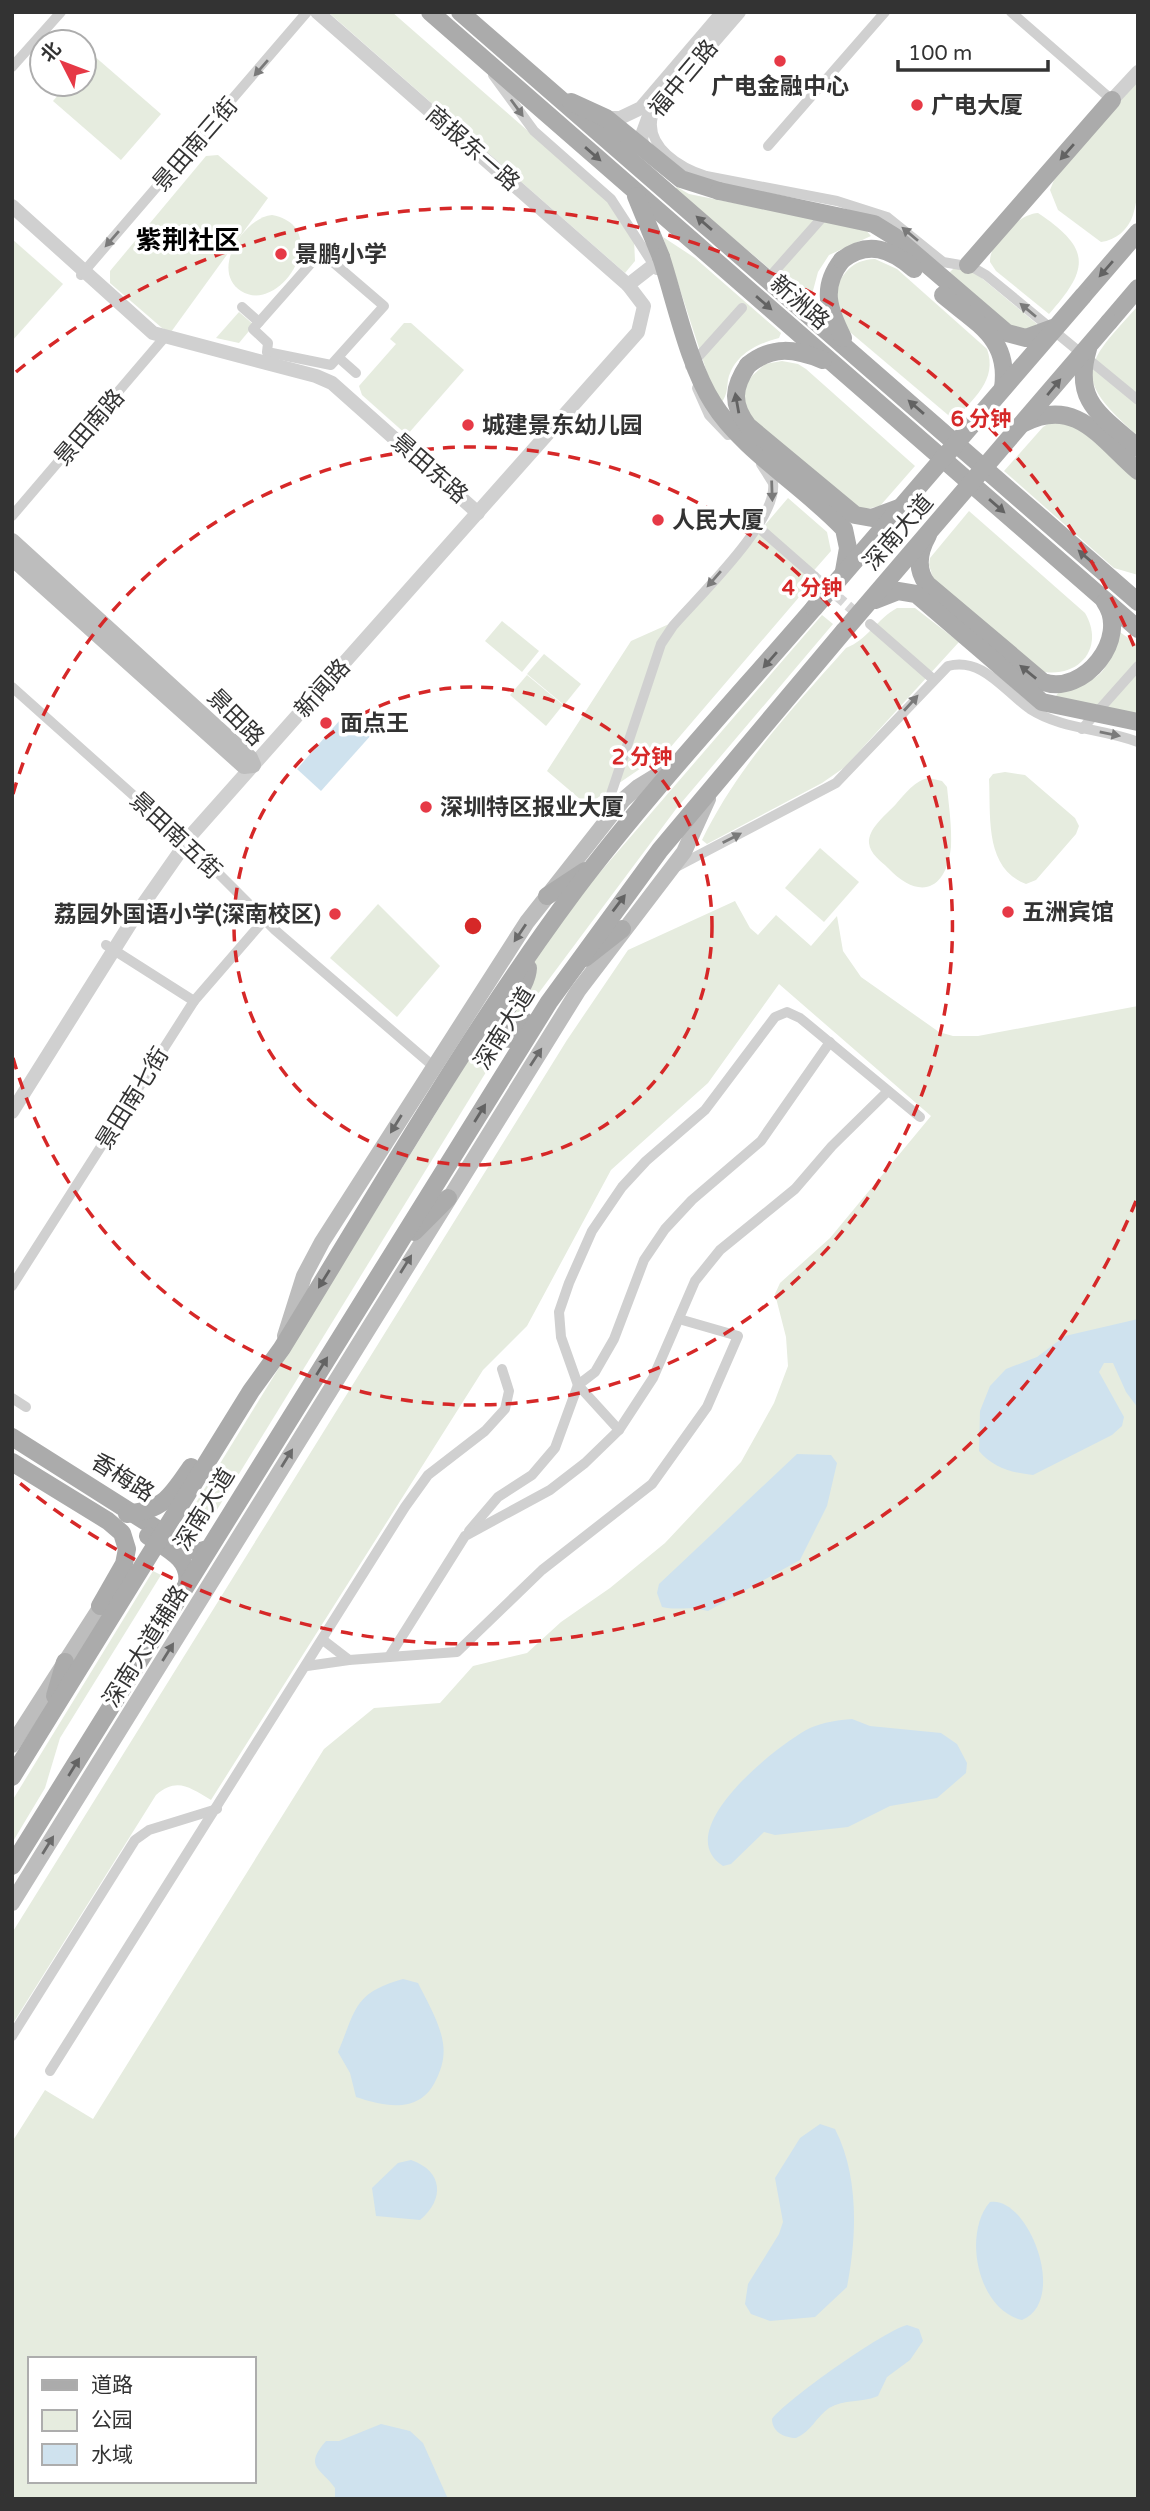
<svg xmlns="http://www.w3.org/2000/svg" width="1150" height="2511" font-family="'Varela Round','Noto Sans SC',sans-serif">
  <rect width="100%" height="100%" fill="#fff"/>
  <g fill="#e6ecdf" fill-rule="evenodd">
    <path d="M328,12H392L609,202L634,239L635,261L625,273Z"/>
    <path d="M93,55L161,114L121,160L53,101L68,84H84V65Z"/>
    <path d="M1138,78C1138,118 1145,177 1133,215C1128,230 1116,240 1101,242L1058,210L1050,190L1054,180Z"/>
    <path d="M218,155L268,198L171,332L162,328L110,283V271L206,156Z"/>
    <path d="M677,187L689,194L865,229L871,236L829,255L818,272L811,298L784,281L675,189Z"/>
    <path d="M1038,213C1092,249 1089,269 1049,314L996,271L990,262C989,242 1019,214 1038,213Z"/>
    <path d="M272,215C335,227 280,316 241,291C209,270 245,217 272,215Z"/>
    <path d="M663,237L695,258L781,333L779,338C756,344 734,355 728,380C727,388 727,395 722,402L712,388Z"/>
    <path d="M12,239L63,284L12,341Z"/>
    <path d="M875,259L897,269L987,349C998,380 973,399 954,420L844,327L833,294C843,274 850,260 875,259Z"/>
    <path d="M953,269H971L1037,324L1030,330L1010,327L948,274Z"/>
    <path d="M1138,306V436C1071,377 1083,366 1138,306Z"/>
    <path d="M239,312L254,325L239,343L216,338Z"/>
    <path d="M404,323H411L464,370L407,435L362,395L359,386L396,344L390,339Z"/>
    <path d="M782,361L798,364L806,369L915,466L880,506L857,511L757,429L744,403L746,385L752,376L765,364Z"/>
    <path d="M1051,422L1075,425L1138,480V575L1114,568L1004,471L1043,427Z"/>
    <path d="M788,498L827,532L831,551L802,584L806,589L669,749L587,805L547,771L631,641L687,616Z"/>
    <path d="M969,511L1085,613C1106,649 1077,680 1039,671L934,581L929,565L930,558Z"/>
    <path d="M897,608H915L959,642L845,767L822,783L707,844L702,840C738,766 792,709 846,648C867,640 877,619 897,608Z"/>
    <path d="M822,615L833,624L676,809L526,1010L504,1033L532,963L589,885Z"/>
    <path d="M502,621L539,651L522,672L485,641Z"/>
    <path d="M1117,630L1138,645V718L1054,699L1058,693C1101,677 1107,679 1117,630Z"/>
    <path d="M544,654L581,684L564,705L527,674Z"/>
    <path d="M527,675L563,705L546,726L510,695Z"/>
    <path d="M1005,772L1025,775L1075,818L1079,826L1076,834L1036,880L1026,884C984,868 991,816 989,779L993,774Z"/>
    <path d="M929,778L942,781L947,787C949,807 952,827 951,847C946,892 918,900 888,868C881,861 870,854 869,843C868,828 887,814 896,804C905,794 915,780 929,778Z"/>
    <path d="M820,848L859,882L824,922L785,888Z"/>
    <path d="M735,901L750,928L758,935L776,915L811,946L837,916L843,951L861,977L939,1032L953,1036H978L1138,1006V2499H12V2142L45,2090L93,2119L324,1749L374,1708L440,1703L473,1666L527,1653L561,1622L610,1588L665,1543L741,1462L774,1403L788,1366L786,1337L775,1294L780,1283L830,1238L931,1116L779,984L708,1083L611,1170L527,1326L483,1370L211,1800C189,1787 177,1777 156,1795L12,2025V1933L567,1040L628,950ZM30,2359H254V2481H30Z"/>
    <path d="M378,904L440,966L397,1017L330,958Z"/>
    <path d="M474,1051L491,1064L202,1534L184,1522Z"/>
    <path d="M153,1571L161,1575L60,1738L45,1788L12,1843V1801Z"/>
  </g>
  <g fill="#cfe2ee">
    <path d="M347,712L372,734L321,791L297,769Z"/>
    <path d="M1138,1319V1408L1126,1392L1113,1363H1104L1099,1372L1124,1417L1122,1426L1112,1435L1033,1475C1012,1473 992,1467 979,1451L980,1411L990,1386L1006,1369L1037,1357L1065,1336Z"/>
    <path d="M797,1454L831,1455L837,1463L827,1506L800,1560L708,1611C687,1605 680,1611 662,1607L657,1593L659,1584Z"/>
    <path d="M852,1719L870,1726L941,1733L957,1744L967,1763L966,1773L937,1798L890,1806L848,1827L775,1835L764,1832L731,1864L723,1866C668,1831 778,1744 810,1728C824,1722 838,1720 852,1719Z"/>
    <path d="M403,1979L418,1983C427,2001 440,2023 443,2043C445,2056 442,2068 436,2080C420,2114 386,2107 356,2097L350,2073L338,2052C356,2010 353,1993 403,1979Z"/>
    <path d="M820,2124L835,2129C859,2176 857,2236 847,2287L815,2317L770,2321L751,2314L745,2304L748,2284L779,2234L783,2222L775,2178L800,2138Z"/>
    <path d="M411,2160C443,2171 445,2199 420,2220L376,2216L372,2188L398,2163Z"/>
    <path d="M990,2202C1028,2195 1069,2301 1022,2320C978,2310 962,2234 990,2202Z"/>
    <path d="M907,2325L919,2329L923,2341L910,2360L887,2377L878,2396C862,2403 844,2399 829,2408C816,2417 811,2432 796,2438C785,2438 772,2432 772,2419C786,2400 885,2330 907,2325Z"/>
    <path d="M381,2424L410,2431L423,2443L448,2499H335V2488C321,2468 303,2467 326,2441H339Z"/>
  </g>
  <g fill="none" stroke-linecap="round" stroke-linejoin="round">
    <path stroke="#d6d6d6" stroke-width="10" stroke-dasharray="10 5" stroke-linecap="butt" d="M814,576L862,618"/>
    <g stroke="#d0d0d0" stroke-width="10">
      <path d="M1011,12L1112,100"/>
      <path d="M12,67L61,12"/>
      <path d="M493,75L534,131L611,199L657,270"/>
      <path d="M653,116C645,147 681,168 706,176L837,201L887,217L943,262L972,267L986,275L1138,400"/>
      <path d="M768,146L885,12"/>
      <path d="M321,252L384,306L331,365L267,352L268,343L253,329Z"/>
      <path d="M774,272L828,211"/>
      <path d="M81,275L307,12"/>
      <path d="M242,307L259,322"/>
      <path d="M339,358L356,373"/>
      <path d="M690,366L742,308"/>
      <path d="M697,388L709,415L728,435"/>
      <path d="M12,516L164,338"/>
      <path d="M758,527L814,576"/>
      <path d="M870,624L933,679"/>
      <path d="M12,687L198,853L275,930L433,1066"/>
      <path d="M1082,729L1138,666"/>
      <path d="M607,819L606,809L661,644L673,626C699,596 778,521 773,483L761,464"/>
      <path d="M676,867L836,783L948,666C983,657 1004,691 1030,709C1063,730 1102,728 1138,742"/>
      <path d="M106,945L194,1001"/>
      <path d="M12,1286L194,1001L265,919"/>
      <path d="M12,1398L26,1407"/>
      <path d="M619,1430L578,1385L561,1337L559,1312L569,1283L592,1231L622,1187L646,1161L705,1110L775,1017L787,1012L800,1018L920,1117"/>
      <path d="M469,1531L498,1497L532,1475L555,1448L578,1385L595,1372L614,1339L644,1260L665,1229L692,1200L761,1141L830,1042"/>
      <path d="M323,1640L349,1660"/>
      <path d="M389,1657L465,1536L550,1490L585,1463L619,1430L653,1378L695,1281L720,1250L795,1189L832,1146L888,1091"/>
      <path d="M307,1666L349,1660L457,1652L542,1570L652,1484L707,1407L738,1336L679,1319"/>
      <path d="M12,2036L135,1840L149,1830L217,1809"/>
      <path d="M50,2071L405,1507L428,1475L485,1431L505,1409L509,1391L502,1369"/>
    </g>
    <g stroke="#d0d0d0" stroke-width="14">
      <path d="M317,12L628,285"/>
      <path d="M1112,100L1138,72"/>
      <path d="M606,118H620L641,108L723,12"/>
      <path d="M643,149L641,138L649,116L739,12"/>
      <path d="M12,206L153,333L316,376L332,383L478,513"/>
      <path d="M12,1112L137,913L193,833L638,332L644,306L628,285L655,264"/>
    </g>
    <g stroke="#bdbdbd" stroke-width="16">
      <path d="M12,541L250,758L253,765L244,766L12,558"/>
      <path d="M285,1336L304,1276L322,1242L527,922L623,800L638,787L674,765"/>
      <path d="M12,1745L107,1597"/>
      <path d="M12,1903L578,991L684,852L708,799"/>
    </g>
    <g stroke="#ababab" stroke-width="18">
      <path d="M430,12L1138,629"/>
      <path d="M460,12L1138,602"/>
      <path d="M571,102L606,118L681,179L719,191"/>
      <path d="M636,196L661,257"/>
      <path d="M842,260C820,288 829,310 843,338"/>
      <path d="M968,265L1112,100"/>
      <path d="M1083,296L1138,232"/>
      <path d="M1109,322L1138,288"/>
      <path d="M748,365C773,345 795,349 823,360"/>
      <path d="M1024,423C1076,396 1101,439 1138,471"/>
      <path d="M928,535C919,551 915,568 927,584L1043,682C1084,696 1130,638 1105,602"/>
      <path d="M547,896L585,871"/>
      <path d="M585,958L622,929"/>
      <path d="M526,1022L511,1039L503,1038L498,1033C498,1009 527,992 528,968"/>
      <path d="M414,1232L448,1198"/>
      <path d="M12,1437L189,1549L197,1552L208,1549"/>
      <path d="M12,1462L108,1521L122,1533L127,1549L124,1564L100,1606"/>
      <path d="M127,1514C164,1510 171,1496 191,1467"/>
      <path d="M148,1536C165,1548 191,1558 187,1583"/>
      <path d="M55,1696L65,1662"/>
      <path d="M12,1777L251,1391L282,1348C377,1194 467,1035 575,890C649,792 734,701 814,608"/>
      <path d="M12,1866L549,1002L660,850L844,631"/>
    </g>
    <g stroke="#ababab" stroke-width="18">
      <path d="M719,191L874,224L895,237L1007,333L1026,338L1053,328"/>
      <path d="M661,257C675,300 689,366 713,403C742,450 806,488 844,529L848,548L844,571"/>
      <path d="M842,260C868,240 891,249 914,269"/>
      <path d="M943,295C977,324 1010,338 1003,388"/>
      <path d="M1088,349C1072,402 1102,416 1138,448"/>
      <path d="M748,365C733,387 731,404 748,426L855,515L872,518L899,508"/>
      <path d="M875,600L898,591L916,594L1042,702L1138,722"/>
      <path d="M814,608L1083,296"/>
      <path d="M844,631L1109,322"/>
    </g>
  </g>
  <defs><path id="oneway-solid" d="M-6-.8H1V-3.2L6.5 0L1 3.2V.8H-6Z" transform="scale(1.75)"/></defs>
  <g fill="#7a7a7a">
    <use href="#oneway-solid" transform="translate(261 68) rotate(131)"/>
    <use href="#oneway-solid" transform="translate(517 108) rotate(54)"/>
    <use href="#oneway-solid" transform="translate(910 234) rotate(-140)"/>
    <use href="#oneway-solid" transform="translate(112 239) rotate(131)"/>
    <use href="#oneway-solid" transform="translate(1028 310) rotate(-140)"/>
    <use href="#oneway-solid" transform="translate(772 491) rotate(88)"/>
    <use href="#oneway-solid" transform="translate(714 579) rotate(131)"/>
    <use href="#oneway-solid" transform="translate(911 703) rotate(-48)"/>
    <use href="#oneway-solid" transform="translate(1110 734) rotate(11)"/>
    <use href="#oneway-solid" transform="translate(732 838) rotate(-27)"/>
  </g>
  <g fill="#636363">
    <use href="#oneway-solid" transform="translate(1067 152) rotate(131)"/>
    <use href="#oneway-solid" transform="translate(593 154) rotate(41)"/>
    <use href="#oneway-solid" transform="translate(704 223) rotate(-139)"/>
    <use href="#oneway-solid" transform="translate(1106 269) rotate(131)"/>
    <use href="#oneway-solid" transform="translate(764 303) rotate(41)"/>
    <use href="#oneway-solid" transform="translate(1054 387) rotate(-50)"/>
    <use href="#oneway-solid" transform="translate(737 403) rotate(-100)"/>
    <use href="#oneway-solid" transform="translate(916 407) rotate(-139)"/>
    <use href="#oneway-solid" transform="translate(997 506) rotate(41)"/>
    <use href="#oneway-solid" transform="translate(1086 557) rotate(-139)"/>
    <use href="#oneway-solid" transform="translate(770 660) rotate(131)"/>
    <use href="#oneway-solid" transform="translate(1028 672) rotate(-141)"/>
    <use href="#oneway-solid" transform="translate(619 903) rotate(-53)"/>
    <use href="#oneway-solid" transform="translate(480 1113) rotate(-58)"/>
    <use href="#oneway-solid" transform="translate(324 1279) rotate(122)"/>
    <use href="#oneway-solid" transform="translate(322 1366) rotate(-58)"/>
    <use href="#oneway-solid" transform="translate(74 1767) rotate(-58)"/>
  </g>
  <g fill="#6a6a6a">
    <use href="#oneway-solid" transform="translate(520 933) rotate(124)"/>
    <use href="#oneway-solid" transform="translate(536 1057) rotate(-57)"/>
    <use href="#oneway-solid" transform="translate(396 1124) rotate(122)"/>
    <use href="#oneway-solid" transform="translate(406 1264) rotate(-58)"/>
    <use href="#oneway-solid" transform="translate(287 1458) rotate(-58)"/>
    <use href="#oneway-solid" transform="translate(168 1652) rotate(-58)"/>
    <use href="#oneway-solid" transform="translate(48 1845) rotate(-58)"/>
  </g>
  <g fill="none" stroke="#d62828" stroke-width="3.5" stroke-dasharray="12 9">
    <circle cx="473" cy="926" r="239"/>
    <path d="M13 794A479 479 0 1 1 13 1058"/>
    <path d="M1136 1201A718 718 0 0 1 16 1480M16 372A718 718 0 0 1 1136 651"/>
  </g>
  <g fill="#e63946" stroke="#fff" stroke-width="2.5">
    <circle cx="780" cy="61" r="7"/>
    <circle cx="917" cy="105" r="7"/>
    <circle cx="281" cy="254" r="7"/>
    <circle cx="468" cy="425" r="7"/>
    <circle cx="658" cy="520" r="7"/>
    <circle cx="326" cy="723" r="7"/>
    <circle cx="426" cy="807" r="7"/>
    <circle cx="1008" cy="912" r="7"/>
    <circle cx="335" cy="914" r="7"/>
  </g>
  <g text-anchor="middle" stroke-width="7" stroke-linejoin="round" paint-order="stroke">
    <g font-size="23" fill="#333" stroke="#fff">
      <text transform="translate(683 78) rotate(-50)" y="8">福中三路</text>
      <text transform="translate(195 144) rotate(-49)" y="8">景田南三街</text>
      <text transform="translate(473 148) rotate(41)" y="8">商报东一路</text>
      <text transform="translate(800 302) rotate(41)" y="8">新洲路</text>
      <text transform="translate(89 427) rotate(-49)" y="8">景田南路</text>
      <text transform="translate(430 468) rotate(41)" y="8">景田东路</text>
      <text transform="translate(898 532) rotate(-49)" y="8">深南大道</text>
      <text transform="translate(322 688) rotate(-48)" y="8">新闻路</text>
      <text transform="translate(236 717) rotate(45)" y="8">景田路</text>
      <text transform="translate(176 835) rotate(43)" y="8">景田南五街</text>
      <text transform="translate(504 1028) rotate(-58)" y="8">深南大道</text>
      <text transform="translate(132 1098) rotate(-58)" y="8">景田南七街</text>
      <text transform="translate(123 1477) rotate(32)" y="8">香梅路</text>
      <text transform="translate(204 1509) rotate(-58)" y="8">深南大道</text>
      <text transform="translate(145 1646) rotate(-58)" y="8">深南大道辅路</text>
    </g>
    <g font-size="23" font-weight="bold" fill="#333" stroke="#fff" text-anchor="start">
      <text x="780" y="94" text-anchor="middle">广电金融中心</text>
      <text x="931" y="113">广电大厦</text>
      <text x="295" y="262">景鹏小学</text>
      <text x="482" y="433">城建景东幼儿园</text>
      <text x="672" y="528">人民大厦</text>
      <text x="340" y="731">面点王</text>
      <text x="440" y="815">深圳特区报业大厦</text>
      <text x="1022" y="920">五洲宾馆</text>
      <text x="321" y="922" text-anchor="end">荔园外国语小学(深南校区)</text>
    </g>
    <g font-size="26" font-weight="bold" fill="#000" stroke="#fff">
      <text x="188" y="249">紫荆社区</text>
    </g>
  </g>
  <circle cx="473" cy="926" r="10" fill="#d62828" stroke="#fff" stroke-width="3.5"/>
  <g font-size="21" text-anchor="middle" font-weight="bold" fill="#d62828" stroke="#fff" stroke-width="7" stroke-linejoin="round" paint-order="stroke">
    <text x="981" y="426">6 分钟</text>
    <text x="812" y="595">4 分钟</text>
    <text x="642" y="764">2 分钟</text>
  </g>
  <rect width="1150" height="2511" fill="none" stroke="#333333" stroke-width="28"/>
  <rect x="28" y="2357" width="228" height="126" fill="#ffffff" stroke="#adadad" stroke-width="2"/>
  <rect x="42" y="2380" width="35" height="10" fill="#ababab" stroke="#adadad" stroke-width="2"/>
  <text x="91" y="2392" font-size="21" fill="#333333">道路</text>
  <rect x="42" y="2410" width="35" height="21" fill="#e6ecdf" stroke="#adadad" stroke-width="2"/>
  <text x="91" y="2427" font-size="21" fill="#333333">公园</text>
  <rect x="42" y="2444" width="35" height="21" fill="#cfe2ee" stroke="#adadad" stroke-width="2"/>
  <text x="91" y="2462" font-size="21" fill="#333333">水域</text>
  <g transform="translate(63 63) rotate(312)"><circle r="33" fill="#ffffff" stroke="#adadad" stroke-width="2"/>
  <path d="M0-5L12 26L0 18L-12 26Z" fill="#e63946"/>
  <text y="-10" font-size="19" font-weight="bold" text-anchor="middle" fill="#333333">北</text>
  </g>
  <path d="M898 60v10h150v-10" fill="none" stroke="#333333" stroke-width="3.5"/>
  <text x="908" y="60" font-size="21" fill="#333333" stroke="#ffffff" stroke-width="5" paint-order="stroke">100 m</text>
</svg>
